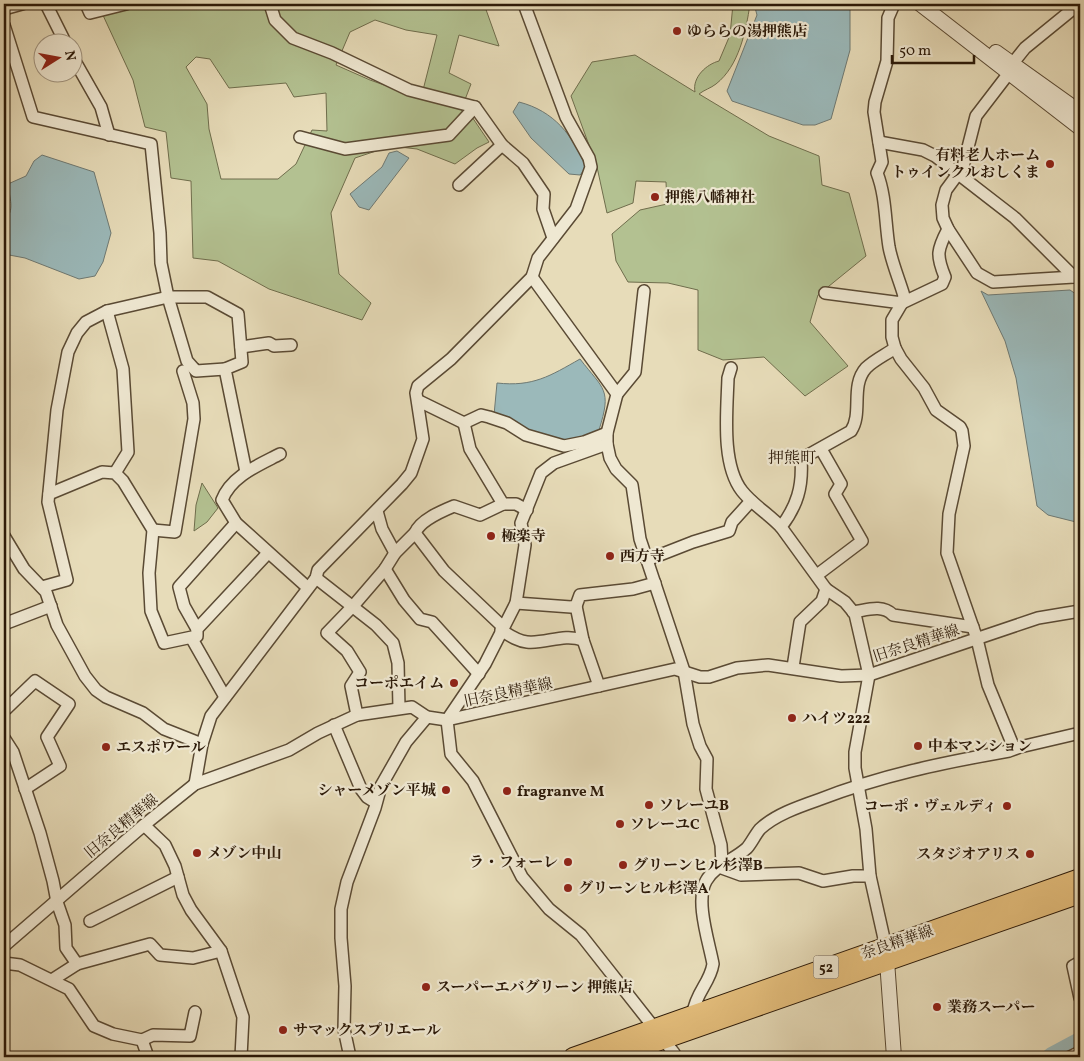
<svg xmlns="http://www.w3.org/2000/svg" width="1084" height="1061" font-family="Vollkorn,'Noto Serif JP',serif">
  <rect width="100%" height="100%" fill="#e7dcb9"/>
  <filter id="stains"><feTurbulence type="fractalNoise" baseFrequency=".004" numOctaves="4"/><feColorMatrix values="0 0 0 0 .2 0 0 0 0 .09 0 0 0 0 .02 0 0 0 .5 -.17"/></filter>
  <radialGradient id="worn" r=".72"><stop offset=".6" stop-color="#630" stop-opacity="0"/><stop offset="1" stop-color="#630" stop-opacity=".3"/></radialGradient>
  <g fill="#b3c191" stroke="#6f6d4c" fill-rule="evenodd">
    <path d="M162,4H484L499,46L459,35L449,73L471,84L461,110L470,114L489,142L477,148L455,164L417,149L391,146L355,158L331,213L339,274L371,303L362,320L269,289L218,261L193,258L191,181L171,178L166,132L145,127L133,80L101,11ZM375,20L406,30L437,35L421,98L370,80L336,65L350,32ZM196,57L210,59L229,88L286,83L294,97L326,93L327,131L312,130L296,164L278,179H221L209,129L207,104L186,67Z"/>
    <path d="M733,4H750C746,31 739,66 716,84C711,88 704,90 699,94L769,136L819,156L822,185L849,193L866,256L818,295L810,322L848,366L805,396L764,357L723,360L698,350V290L668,283L628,282L616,261L612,234L640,210L667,204L666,182L636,181L633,203L607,213L597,167L571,96L592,62L635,55L695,92C692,77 707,64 719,61L730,35Z"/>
    <path d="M202,483L218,508L207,522L194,531L196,505Z"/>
  </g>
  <g fill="#9bb9ba" stroke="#6e7973">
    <path d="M754,4H848L850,6V50L831,119L815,125H803L732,101L727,91L757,15Z"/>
    <path d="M519,102C554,111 573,135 586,168L580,175L569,174L531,138L513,112Z"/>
    <path d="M397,151L409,158L369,210L359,207L350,194L382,167L389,153Z"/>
    <path d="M42,155L94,172L111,233L103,262L95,276L79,279L25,258L4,254V221C16,210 9,198 8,184L26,176L34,161Z"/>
    <path d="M1070,290L1080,297V523L1048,515L1037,506L1016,378L1005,341L981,291L988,295Z"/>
    <path d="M580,359C604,390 612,389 599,430L574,443L549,444L494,415L497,383C533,387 550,376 580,359Z"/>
  </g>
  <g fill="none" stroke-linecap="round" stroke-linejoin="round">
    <path stroke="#9bb9ba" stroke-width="20" d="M1052,1057L1080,1042"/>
    <defs>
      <g id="minor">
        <path d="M46,4L65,42"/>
        <path d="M86,4L90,13L126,4"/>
        <path d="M270,4L275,20L293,38L332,53L409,90L475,107L502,145L523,163L544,194L543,209L553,238"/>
        <path d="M894,4L888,18L887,61L875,102L874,112L882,162L877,173C886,196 885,222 889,247C892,263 899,279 904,296L902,303L892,320V337L895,348L901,359L924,388L936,410L960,427L962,431L964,446L949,514L947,553L977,639L988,685L1014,748"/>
        <path d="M4,9L22,4"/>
        <path d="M4,25L33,117L151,144L160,233L161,263L168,297L187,361L196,371L225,369"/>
        <path d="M72,56L101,107L109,135"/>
        <path d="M300,137L345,149L449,135L475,107"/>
        <path d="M879,142L923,150L935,156L1015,218L1074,277"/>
        <path d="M459,185L502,145"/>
        <path d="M532,277L617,394L607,433V444L554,463L541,473L521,523L525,545L516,603L485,664L447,720L451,754L473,781L522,877L549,909L581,935L674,1053L675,1057"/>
        <path d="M1074,277L993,282L977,273L948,229L943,218L942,205L946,190L963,167L976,116L1009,73L1013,63L1025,48L1079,4"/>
        <path d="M825,293L902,303L942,284L945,277C936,255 937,250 948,229"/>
        <path d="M107,311L123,369L128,452L115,473"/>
        <path d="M241,347L269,343L274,346L291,345"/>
        <path d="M731,368L728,378C727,411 721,464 742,491C753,505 769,514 781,527"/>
        <path d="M617,394L635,372L644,291"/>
        <path d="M419,401L464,423L481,415L489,417L507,423L526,435L564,446L584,442L607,433"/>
        <path d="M464,423L470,449L503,504H516L527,510"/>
        <path d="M607,444L610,458L616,469L632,485L640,539L647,560L693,542L729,531L732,522L751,501"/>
        <path d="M280,454C259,465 231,476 222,500L236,523L307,587"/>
        <path d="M49,494L102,472L115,473L123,481L153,530L149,573L151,611L164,643L197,636V629L268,553"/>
        <path d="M377,511L382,529L395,553"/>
        <path d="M153,530L175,532L194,419L193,403L183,371"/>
        <path d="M415,533C420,520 442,511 454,506L480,515L503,504"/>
        <path d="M4,536L24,569L46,592L57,625L85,676L96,690L106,697L143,713L164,729L202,744"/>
        <path d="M647,560L684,671L693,724L700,746L707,759L706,789L721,845L722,863"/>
        <path d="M385,569L404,600L420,619L432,622L479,674"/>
        <path d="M817,575L862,541L835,494L841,484L821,449"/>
        <path d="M316,578L376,625L393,643L398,663L399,708"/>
        <path d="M42,587L67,580L48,502L57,410L68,352L77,333L86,322L107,311L168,297H207L238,314L242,362L225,369L246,472"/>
        <path d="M516,603L571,607L576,606L580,595L633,589L655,583"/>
        <path d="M576,606L583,640L599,686"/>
        <path d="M853,612C867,610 882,604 893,615L973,627"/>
        <path d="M4,624L51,606"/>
        <path d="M197,629L184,606L179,587L236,523"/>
        <path d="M501,630C509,635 517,641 527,642C546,644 563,633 583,640"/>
        <path d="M192,639L225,697"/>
        <path d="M793,667L800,622L822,601L826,589"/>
        <path d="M6,709L35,681L69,704L47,737L60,766L25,789"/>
        <path d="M357,715L351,686L360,672L347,651L327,633L354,605L385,569L395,553L415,533L444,571L503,627"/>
        <path d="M334,725L361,789L367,797L375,802"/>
        <path d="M4,738L13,752L40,833L53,881L57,902L65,925L66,948L77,964"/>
        <path d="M195,784L202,744L211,716L316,578L318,570L402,484L411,473L423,439L416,393L418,386L451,359L532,277L538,258L576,209L591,167L589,158L566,117L524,4"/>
        <path d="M144,825L165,845L175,866L183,895L191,910L221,951L243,1017L241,1057"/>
        <path d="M719,867L741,875L799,873L823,881L853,876H870"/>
        <path d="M90,921L178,877"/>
        <path d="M4,946L144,825L195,784L289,750L318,733L357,715L412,707L427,717L447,720L675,669L700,677H709L737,668L768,665L841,676L869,675L1038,618L1080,611"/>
        <path d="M887,952L870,876L866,829L855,768V752L869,675L855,614L845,602L826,589L781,527C797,506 803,487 801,459L851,431C863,413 850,386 866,368C874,360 887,354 895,348"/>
        <path d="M1080,962L1073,966L1080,998"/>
        <path d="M4,963L20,965L69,989L94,1026L113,1034L142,1040L148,1057"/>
        <path d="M52,980L77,964L150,944L160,955L193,958L221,951"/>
        <path d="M693,1013C696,992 710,983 713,964C709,942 695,901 706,881C715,865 734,860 747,848C752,842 755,835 760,829C775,815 798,807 818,800C882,775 942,763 1009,751L1020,747L1080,733"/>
        <path d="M142,1040L153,1035L190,1036L195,1012"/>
        <path d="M350,1057L344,1029L345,986L341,938V909L347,882L375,808L381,786L406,742L427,717"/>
        <path d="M1070,1057L1080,1052"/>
      </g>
      <g id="tertiary">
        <path d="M920,4L1080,128"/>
        <path d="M996,52L1080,112"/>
        <path d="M887,961L894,1057"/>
      </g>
      <g id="primary">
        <path d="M573,1057L1080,878"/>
        <path d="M614,1057L1080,894"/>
      </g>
    </defs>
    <use href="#minor" stroke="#5a4a34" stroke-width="14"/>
    <use href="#tertiary" stroke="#5a4a34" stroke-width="16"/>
    <use href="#primary" stroke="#2b1908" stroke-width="20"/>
    <use href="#minor" stroke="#efe8d2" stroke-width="11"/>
    <use href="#tertiary" stroke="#efe8d2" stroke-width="14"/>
    <use href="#primary" stroke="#e4be7c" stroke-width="18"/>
  </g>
  <g fill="#8f2418" stroke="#efe8d2" stroke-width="2">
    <circle cx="677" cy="31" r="5"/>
    <circle cx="1050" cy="164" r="5"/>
    <circle cx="655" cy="197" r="5"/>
    <circle cx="491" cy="536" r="5"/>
    <circle cx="610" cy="556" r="5"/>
    <circle cx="454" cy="683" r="5"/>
    <circle cx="792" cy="718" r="5"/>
    <circle cx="918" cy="746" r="5"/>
    <circle cx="106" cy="747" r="5"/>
    <circle cx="446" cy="790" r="5"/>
    <circle cx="507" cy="791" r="5"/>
    <circle cx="649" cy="805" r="5"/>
    <circle cx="1007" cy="806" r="5"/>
    <circle cx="620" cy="824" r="5"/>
    <circle cx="197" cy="853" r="5"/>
    <circle cx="1030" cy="854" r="5"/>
    <circle cx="568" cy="862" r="5"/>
    <circle cx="623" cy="865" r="5"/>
    <circle cx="568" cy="888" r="5"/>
    <circle cx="426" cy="987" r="5"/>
    <circle cx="937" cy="1007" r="5"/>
    <circle cx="283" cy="1030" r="5"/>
  </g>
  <g text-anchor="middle" stroke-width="4.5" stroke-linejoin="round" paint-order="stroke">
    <rect fill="#efe8d2" stroke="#665745" stroke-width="1" x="813.5" y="955.5" width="25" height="23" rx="4"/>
    <g font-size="14" font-weight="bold" fill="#2b1908">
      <text x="826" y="972">52</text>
    </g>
    <g font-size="15" font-weight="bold" fill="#2b1908" stroke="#efe8d2" text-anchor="start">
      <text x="687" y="36">ゆららの湯押熊店</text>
      <text x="1040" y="160" text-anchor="end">有料老人ホーム<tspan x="1040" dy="17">トゥインクルおしくま</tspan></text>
      <text x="665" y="202">押熊八幡神社</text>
      <text x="501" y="541">極楽寺</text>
      <text x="620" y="561">西方寺</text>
      <text x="444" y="688" text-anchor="end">コーポエイム</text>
      <text x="802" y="723">ハイツ222</text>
      <text x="928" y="751">中本マンション</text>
      <text x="116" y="752">エスポワール</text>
      <text x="436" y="795" text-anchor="end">シャーメゾン平城</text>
      <text x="517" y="796">fragranve M</text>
      <text x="659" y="810">ソレーユB</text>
      <text x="997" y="811" text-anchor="end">コーポ・ヴェルディ</text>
      <text x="630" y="829">ソレーユC</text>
      <text x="207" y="858">メゾン中山</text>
      <text x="1020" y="859" text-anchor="end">スタジオアリス</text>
      <text x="558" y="867" text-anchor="end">ラ・フォーレ</text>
      <text x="633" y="870">グリーンヒル杉澤B</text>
      <text x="578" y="893">グリーンヒル杉澤A</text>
      <text x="436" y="992">スーパーエバグリーン 押熊店</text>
      <text x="947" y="1012">業務スーパー</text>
      <text x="293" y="1035">サマックスプリエール</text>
    </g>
    <g font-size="15" fill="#2b1908" stroke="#efe8d2">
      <text transform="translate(916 643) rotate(-18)" y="5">旧奈良精華線</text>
      <text transform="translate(508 692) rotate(-12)" y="5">旧奈良精華線</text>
      <text transform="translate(121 826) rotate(-40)" y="5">旧奈良精華線</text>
      <text transform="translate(897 942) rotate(-19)" y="5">奈良精華線</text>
    </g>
    <g font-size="16" fill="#2b1908" stroke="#efe8d2">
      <text x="792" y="463">押熊町</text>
    </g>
  </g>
  <rect width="1084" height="1061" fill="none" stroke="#e7dcb9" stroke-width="20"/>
  <rect x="5" y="5" width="1074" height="1051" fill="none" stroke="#2b1908" stroke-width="2.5"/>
  <rect x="10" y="10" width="1064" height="1041" fill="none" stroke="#2b1908"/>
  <g transform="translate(58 58) rotate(79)"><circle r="24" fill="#efe8d2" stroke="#a19581"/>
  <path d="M0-4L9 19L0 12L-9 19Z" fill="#8f2418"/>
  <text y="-8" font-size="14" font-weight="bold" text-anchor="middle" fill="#2b1908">N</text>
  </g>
  <path d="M892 55v8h82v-8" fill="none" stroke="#2b1908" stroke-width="2.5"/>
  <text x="899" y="55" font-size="15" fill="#2b1908" stroke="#efe8d2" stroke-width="4" paint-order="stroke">50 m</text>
  <rect width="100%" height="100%" filter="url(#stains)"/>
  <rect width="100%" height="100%" fill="url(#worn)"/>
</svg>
